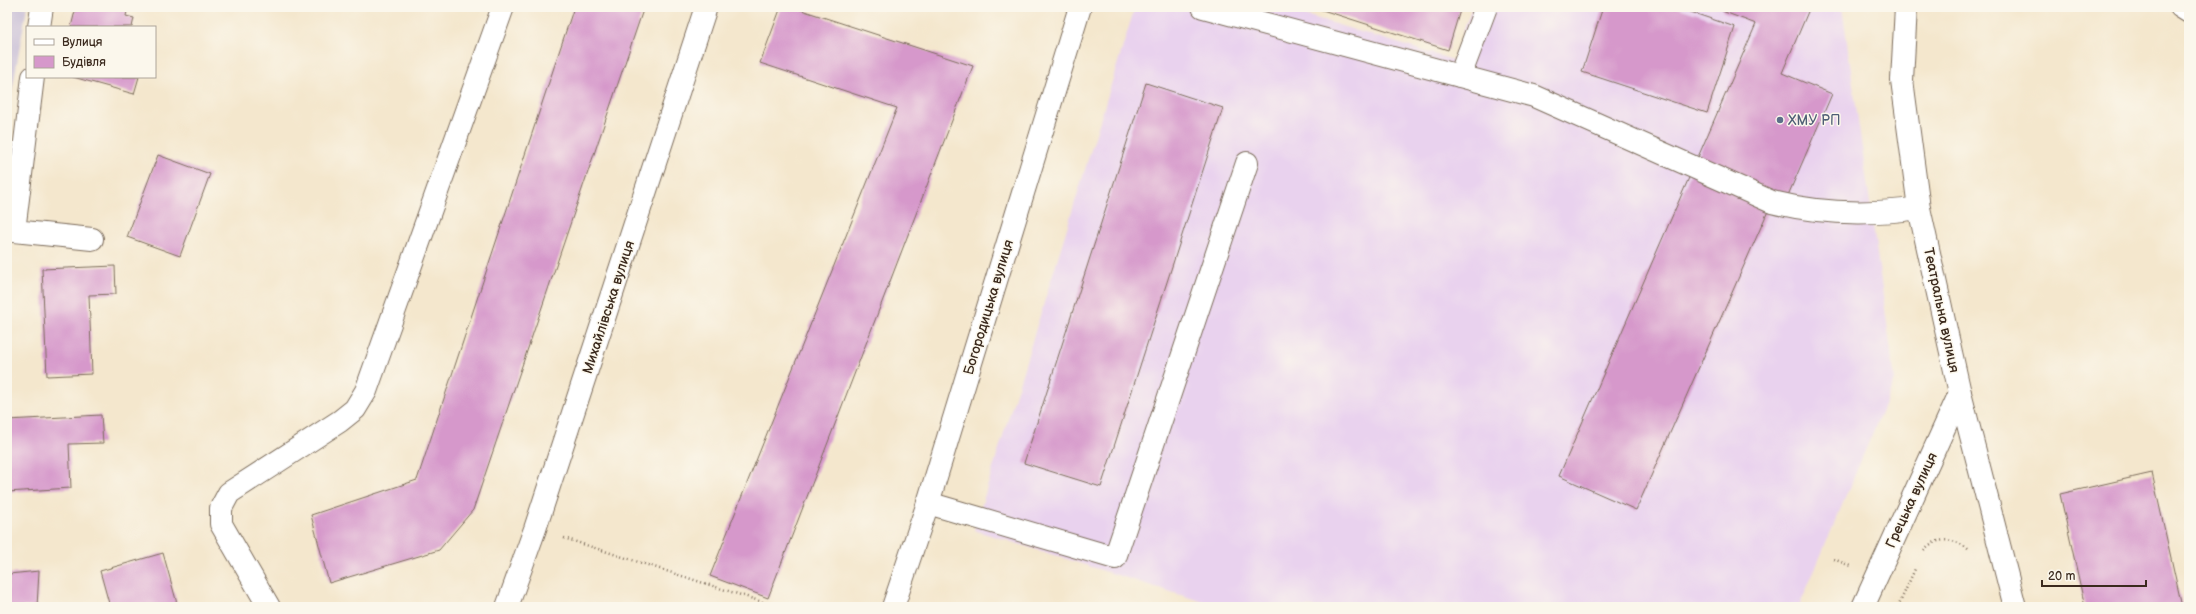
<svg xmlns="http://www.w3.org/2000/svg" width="2196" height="614" font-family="'Balsamiq Sans',sans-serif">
  <rect width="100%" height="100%" fill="#fbf7ec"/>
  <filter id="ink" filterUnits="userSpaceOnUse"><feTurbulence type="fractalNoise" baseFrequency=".025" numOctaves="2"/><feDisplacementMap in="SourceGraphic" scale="8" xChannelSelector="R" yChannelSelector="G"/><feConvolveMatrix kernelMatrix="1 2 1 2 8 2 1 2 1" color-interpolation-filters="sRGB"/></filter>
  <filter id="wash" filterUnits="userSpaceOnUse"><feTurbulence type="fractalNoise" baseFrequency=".012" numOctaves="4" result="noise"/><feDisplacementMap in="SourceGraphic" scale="16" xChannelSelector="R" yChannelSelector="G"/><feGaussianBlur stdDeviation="0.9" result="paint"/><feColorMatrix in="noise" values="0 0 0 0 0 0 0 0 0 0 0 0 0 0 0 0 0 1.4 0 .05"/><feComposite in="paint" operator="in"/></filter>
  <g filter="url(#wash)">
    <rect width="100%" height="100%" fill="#f4e7cd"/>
    <path fill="#e9d2ee" d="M1135,7H1279L1453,60L1472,7H1842L1895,380L1799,607H1219L974,530Z"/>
    <path fill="#c9bfd7" d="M7,7H27L7,119Z"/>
    <g id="blocks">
      <g fill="#d698cb">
        <path d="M76,7H128L126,16L134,18L132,27H71Z"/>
        <path d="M574,7H644L473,510L439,550L329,583L311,515L417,480Z"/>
        <path d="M781,7H792L973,66L768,598L710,576L897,108L760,63Z"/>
        <path d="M1313,7H1461L1448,50Z"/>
        <path d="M1603,7H1676L1735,27L1707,113L1582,72Z"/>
        <path d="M1724,7H1810L1782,73L1832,94L1786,200L1772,202L1636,510L1559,476L1756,24L1722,11Z"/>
        <path d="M73,77H139L134,94Z"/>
        <path d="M1146,83L1223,108L1101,487L1024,463Z"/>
        <path d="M158,155L210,174L180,256L127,237Z"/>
        <path d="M115,266L116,294L89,295L92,374L47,376L42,269Z"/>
        <path d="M101,415L103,443L69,444L71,488L7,492V420Z"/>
        <path d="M2152,473L2182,607H2085L2060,494Z"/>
        <path d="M163,553L178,607H110L100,571Z"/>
        <path d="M39,571L37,607H7L9,574Z"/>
      </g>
    </g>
  </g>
  <g filter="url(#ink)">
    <use href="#blocks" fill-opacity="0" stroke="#7c6c5b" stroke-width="1"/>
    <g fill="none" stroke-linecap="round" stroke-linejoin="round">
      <defs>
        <g id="minor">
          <path d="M1203,7L1534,96L1772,202C1820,214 1871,215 1919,208"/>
          <path d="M1906,7L1902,80L1919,208L1960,393L2015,607"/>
          <path d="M2181,7L2189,12"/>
          <path d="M39,27L42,7"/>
          <path d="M1460,76L1486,7"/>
          <path d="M33,77L14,231L92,239"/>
          <path d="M928,503L1115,558L1247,163"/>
          <path d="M269,607L221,524V508L229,493L340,421L355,409L366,391L503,7"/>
          <path d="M507,607L535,529L706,7"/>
          <path d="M893,607L928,503L1080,7"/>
          <path d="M1863,607L1960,393"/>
        </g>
      </defs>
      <use href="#minor" stroke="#7c6c5b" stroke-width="24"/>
      <g stroke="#7c6c5b" stroke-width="2.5" stroke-dasharray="1 3" stroke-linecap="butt">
        <path d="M564,538L778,607"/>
        <path d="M1924,550C1936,536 1956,538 1969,550"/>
        <path d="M1834,559L1850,566"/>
        <path d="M1898,607L1915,569"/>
      </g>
      <use href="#minor" stroke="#fff" stroke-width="22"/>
    </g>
  </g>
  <circle fill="#5c6f8a" stroke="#fbf7ec" stroke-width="1.5" cx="1780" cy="120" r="4"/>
  <g text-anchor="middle" stroke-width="3" stroke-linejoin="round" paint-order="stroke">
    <g font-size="14" fill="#4e5e75" stroke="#fbf7ec" text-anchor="start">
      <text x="1788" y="125">ХМУ РП</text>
    </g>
    <g font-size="14" fill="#3b2a1e" stroke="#fbf7ec">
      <text transform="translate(608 307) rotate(-72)" y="5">Михайлівська вулиця</text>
      <text transform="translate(988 307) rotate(-73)" y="5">Богородицька вулиця</text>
      <text transform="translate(1942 310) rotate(78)" y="5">Театральна вулиця</text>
      <text transform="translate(1911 500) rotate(-65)" y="5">Грецька вулиця</text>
    </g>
  </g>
  <rect width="2196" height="614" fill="none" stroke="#fbf7ec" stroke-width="24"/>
  <rect x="26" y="26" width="130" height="52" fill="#fbf7ec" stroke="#aea59a"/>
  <rect x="34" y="39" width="20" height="6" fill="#ffffff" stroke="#aea59a"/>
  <text x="62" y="46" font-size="12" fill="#3b2a1e">Вулиця</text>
  <rect x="34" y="56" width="20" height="12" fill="#d698cb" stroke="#aea59a"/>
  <text x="62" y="66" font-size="12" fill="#3b2a1e">Будівля</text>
  <path d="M2042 580v6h104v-6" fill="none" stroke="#3b2a1e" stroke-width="2"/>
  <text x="2048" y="580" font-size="12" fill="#3b2a1e" stroke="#fbf7ec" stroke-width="3" paint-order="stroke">20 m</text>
</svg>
